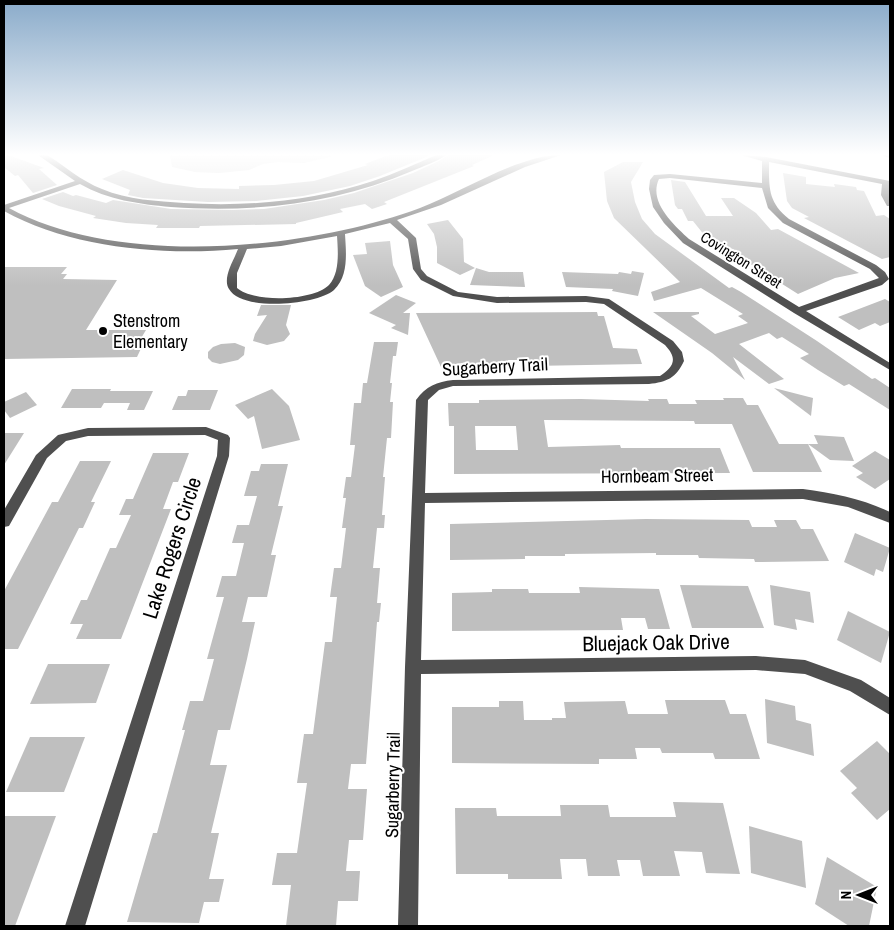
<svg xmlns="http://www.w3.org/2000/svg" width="894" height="930" font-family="'Archivo Narrow',sans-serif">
  <rect width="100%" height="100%" fill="#fff"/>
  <path fill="#d6d6d6" d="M170,155H338L304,163L278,162L263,164L249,170L219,173L195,172L172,167Z"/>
  <g fill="#bfbfbf" fill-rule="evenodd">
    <path d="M8,155L44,168L39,169L57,185L33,193L18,175L15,176L4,167V157Z"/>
    <path d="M389,155H431L380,176L350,186L303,196L256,201L208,202L143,198L128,195L130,190L102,179L123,170L163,183L198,188L239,189V186L274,185L314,181L368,165L365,164Z"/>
    <path d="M448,155H494L472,165L474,166L384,202L387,204L372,209L365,204L340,209L343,212L296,223V224L200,226L199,228H156L158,225L126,223L93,218L96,216L59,206L42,199L63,192L73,196L76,195L106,203L113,200L171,209L233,210L264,209L324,200L354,193L413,173L439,161Z"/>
    <path d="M623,162H643L631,182L635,202L642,219L655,234L729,288L732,287L741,292L817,341L872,379L875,378L890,388V410L849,384L844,386L818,370L800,358L809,354L782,337L777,339L769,333L739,344L784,379L769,384L733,357L745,380L712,353L653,312H699V314L691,316L715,334L748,323L738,316L743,314L701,288L654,301L651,292L680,282L614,218L607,201L604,172Z"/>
    <path d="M783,173L806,177V184L835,187L834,184L856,187L857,190L864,191L876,216L884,215L890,219V257L882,259L804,218L809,217L792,208L787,201Z"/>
    <path d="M671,180L685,182L706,216H733L721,198H734L756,213L771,230L778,229L859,273L835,278L798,294L733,253L737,251L705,236L693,221H688L682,209H678L675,205Z"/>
    <path d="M448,220L463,239L464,262L475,268L460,275L437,263V247L434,234L427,224Z"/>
    <path d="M390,241L393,265L403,287L381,297L365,286L353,255L367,254L365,243Z"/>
    <path d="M4,267H67L61,274H67L63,279L117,280L86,330H146L140,340H145L137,357L4,359Z"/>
    <path d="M476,268L489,272H523L525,287L470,285Z"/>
    <path d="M632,271L644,273L638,296L612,291L613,289L566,287L562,272L618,274L619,272L631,274Z"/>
    <path d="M396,295L416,303L403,313H410L408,335L391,328L396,325L369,313Z"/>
    <path d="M885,299L890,302V322L880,326L875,323L859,330L838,317Z"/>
    <path d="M261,305H291L286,325L290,334L284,341L267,345L253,341L255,334L267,315L257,316Z"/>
    <path d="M597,312L598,316H604L613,348L637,349L642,364L531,366L530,360H508L509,366H467V362L441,367L416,313Z"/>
    <path d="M374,342H398L396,356H393L390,383H392L390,402H393L391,438H387L383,477H385L382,515H385L384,528H377L373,568H380L377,603H381L379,622H377L366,764H351L348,789H367L363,840H349L346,871H360L358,901H338L336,926H286L291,885H272L277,853H297L307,783H297L304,734H313L325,642H332L337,597H330L334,568H341L346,528H342L346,498H343L346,477H351L355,445H350L354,403H361L363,383H367Z"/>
    <path d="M235,343L245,347L244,355L238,360L220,364L212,362L208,358V352L213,347L221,344Z"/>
    <path d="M774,388L813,398L811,416Z"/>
    <path d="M72,389H111L110,391H153L144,410H127L130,403H104L101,408H61Z"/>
    <path d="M272,389L289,406L300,440L262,449L254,416L248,419L235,405Z"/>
    <path d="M188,390H218L210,410H172L178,396H186Z"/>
    <path d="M26,392L37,405L10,418L4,410V402Z"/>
    <path d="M723,398H743L747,405H758L779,444H818L814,435L844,437L854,461L830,460L808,444L822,472H753L732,424H695L694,421L544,420L548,447L620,445L621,448H720L730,473L454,474V426H449L448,403H479V400L581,399L649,401L648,399H667L669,404H697L695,400H724ZM475,426H516L518,450H476Z"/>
    <path d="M4,433H24L4,465Z"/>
    <path d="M875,451L890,460V479L875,489L856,477L863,473L852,466Z"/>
    <path d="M153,453H189L178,482H173L163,509H171L121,639H76L83,624H70L81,600H87L110,548H116L131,515H119L126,499H133Z"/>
    <path d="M80,461H111L91,502H95L83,528H79L18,649H4V591L52,502H58Z"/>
    <path d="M261,464H288L278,506H283L271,555H276L267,597H248L242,622H255L247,659L230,730H218L210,765H227L211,833H219L209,879H224L219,902H204L199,923L127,922L153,833H157L185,730H182L190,701H203L214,659H207L224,597H216L222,576H236L244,543H232L237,525H249L257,496H244L251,471H259Z"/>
    <path d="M646,519L749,520L752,527H777L774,520H796L801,529H813L829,561L755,562L754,559L699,558L698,555H656V553L565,554V556H525V559L450,560V524Z"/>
    <path d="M855,533L890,548L883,572L876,569L874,576L844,562Z"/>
    <path d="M680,585L748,586L764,628H692Z"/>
    <path d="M770,585L810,592L814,623L795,619L797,630L774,625Z"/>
    <path d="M579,587L659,589L670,629H648L645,618H621L623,630L452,631V593L492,592V589H528L529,593H580Z"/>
    <path d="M848,611L890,632L881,663L837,640Z"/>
    <path d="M48,664H110L96,703L30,704Z"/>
    <path d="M765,699L795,706L796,720L811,724L814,756L767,743Z"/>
    <path d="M665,700H725L730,714H746L760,759H715L713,753H662L660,748H635L637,759H599V764L452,763V707H499V701H523L524,720H552V718H566L564,702L625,701L628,714H668Z"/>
    <path d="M30,737H85L64,792H6Z"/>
    <path d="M877,741L890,754V809L877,820L851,793L857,788L840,771Z"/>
    <path d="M673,802L723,803L740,874L706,873L702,852L674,851L680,876H643L640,860H617L620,876H588L586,859H560L562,879H508V874H456L455,808H496L497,816H561L560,805H608L610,817H676Z"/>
    <path d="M4,816H56L15,926H4Z"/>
    <path d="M749,826L802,841L806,888L751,873Z"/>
    <path d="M827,857L877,887L869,926H849L815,904Z"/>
  </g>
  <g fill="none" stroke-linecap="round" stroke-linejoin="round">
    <g fill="#4f4f4f" fill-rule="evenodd">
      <path d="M38,155H47C65,166 81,181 102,189C128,200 157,201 184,203C248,207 312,201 373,181C394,174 415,164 436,155H446C437,162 423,166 412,171C335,204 254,213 171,207C139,204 108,200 80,184L9,208C118,268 307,250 420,208C462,192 518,155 561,155L525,167L441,205L397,220L416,238L421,269L427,276L458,292L497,297L586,296L609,299L673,341L682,352L684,361C676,378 667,382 649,384L453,386L439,390L428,400L425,493L803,489C833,493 863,499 890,512V523L848,507L803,499L425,503L421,660L756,656L805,660L861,680L890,698V715L850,691L805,674L756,670L421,674L418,926H398L405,667L416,400C426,386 437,382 453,380L660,376C674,366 678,359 665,345L604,304L586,302L497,303L453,296L421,280L413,269L408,239L390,223L345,234C346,252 349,276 334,290C317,305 242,312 229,289C222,278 234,260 238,249C163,256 70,248 4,211V205L75,181ZM337,236C338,251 340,273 329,285C313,301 254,303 237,288V273L247,249L281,246Z"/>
      <path d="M741,155L766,157L890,181V206H887L881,195L882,184L769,162C769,188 768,202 789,219L876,265L885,272L889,279L882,285L806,311L890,363V370L794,313L683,243L664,223L653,207L649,189L650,180L654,175L670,174L762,183V161ZM670,178L762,188L768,208L783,223L870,269L879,278L799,307L689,239C674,225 648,202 659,179Z"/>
      <path d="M883,155H890V158L884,156Z"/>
      <path d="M206,427L228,435L230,438L229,456L85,926H65L217,456L218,440L205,435L88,436L66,441L47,458L9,526L4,527V510L36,455L58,435L88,428Z"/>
    </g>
  </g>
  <linearGradient id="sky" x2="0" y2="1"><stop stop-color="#8aabca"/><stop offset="0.54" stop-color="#fff"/><stop offset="1" stop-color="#fff" stop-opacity="0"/></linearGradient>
  <rect width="894" height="286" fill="url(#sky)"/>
  <circle fill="#000" stroke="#fff" stroke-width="2" cx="103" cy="331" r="5"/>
  <g text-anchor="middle" stroke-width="4" stroke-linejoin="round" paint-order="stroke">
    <g font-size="15" fill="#000" stroke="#fff">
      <text transform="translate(741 260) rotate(32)" y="5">Covington Street</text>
    </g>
    <g font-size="18" fill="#000" stroke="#fff" text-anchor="start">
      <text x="113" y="327">Stenstrom<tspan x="113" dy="21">Elementary</tspan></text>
    </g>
    <g font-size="18" fill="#000" stroke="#fff">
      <text transform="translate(495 367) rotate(-3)" y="6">Sugarberry Trail</text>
      <text transform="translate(657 476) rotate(-1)" y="6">Hornbeam Street</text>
      <text transform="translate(393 785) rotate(-89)" y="6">Sugarberry Trail</text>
    </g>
    <g font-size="21" fill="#000" stroke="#fff">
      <text transform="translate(172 548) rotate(-72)" y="7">Lake Rogers Circle</text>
      <text transform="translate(656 643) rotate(-1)" y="7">Bluejack Oak Drive</text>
    </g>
  </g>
  <rect width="894" height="930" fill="none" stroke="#000000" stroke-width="10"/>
  <g transform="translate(859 895) rotate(270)" stroke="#ffffff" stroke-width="4" paint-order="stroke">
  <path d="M0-4L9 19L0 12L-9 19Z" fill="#000000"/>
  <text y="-8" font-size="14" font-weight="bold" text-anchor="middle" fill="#000000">N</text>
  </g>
</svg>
